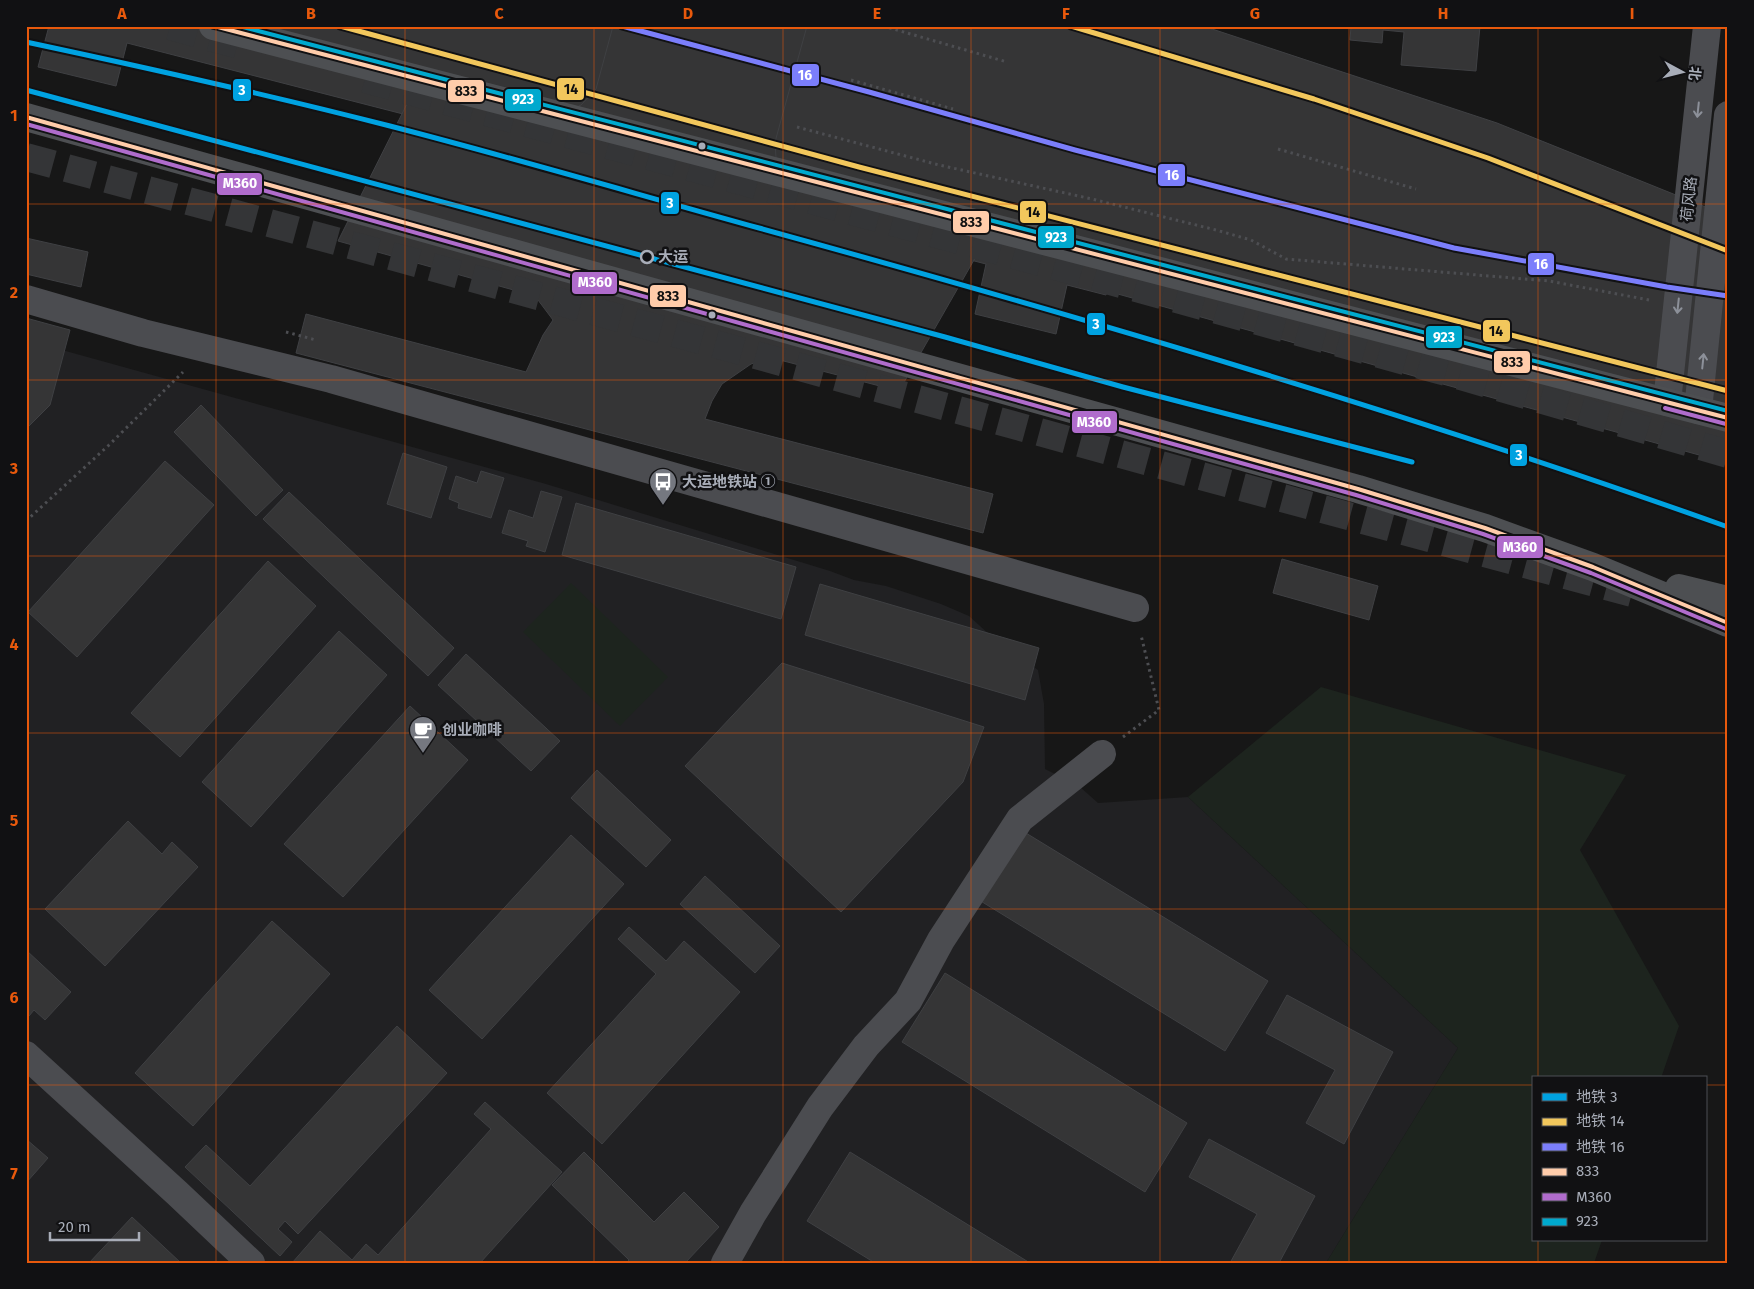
<svg xmlns="http://www.w3.org/2000/svg" width="1754" height="1289" font-family="'Fira Sans','Noto Sans SC',sans-serif">
  <rect width="100%" height="100%" fill="#171717"/>
  <path fill="#212123" d="M26,340L546,484L830,571L854,580L886,586L941,604L969,616L991,636L1038,670L1044,704L1045,769L1079,786L1098,803L1188,797L1458,1048L1326,1263H26Z"/>
  <g fill="#1d241e">
    <path d="M571,583L668,677L620,726L523,632Z"/>
    <path d="M1321,687L1626,775L1580,850L1679,1026L1661,1078H1533V1240H1602L1594,1263H1326L1458,1048L1188,797Z"/>
  </g>
  <g fill="#353536" stroke="#3f4043">
    <path d="M49,26H1203L1497,123L1728,216V463L1107,291L1106,295L1067,285L1056,334L975,314L986,264L127,43L116,86L38,67Z"/>
    <path d="M613,26H807L775,142L776,158L986,239L899,391L776,359L764,360L751,364L722,384L712,401L705,419L993,494L983,533L296,353L306,314L526,372L543,335L553,320L535,296L338,241L417,84L563,113L581,105L596,89Z"/>
    <path d="M1351,26H1480L1476,71L1401,65L1404,32L1383,30L1382,43L1350,40Z"/>
    <path d="M26,238L88,252L81,287L26,274Z"/>
    <path d="M26,318L70,330L50,405L26,429Z"/>
    <path d="M201,405L283,490L256,516L174,432Z"/>
    <path d="M403,453L447,467L431,518L387,504Z"/>
    <path d="M165,461L214,505L77,657L28,612Z"/>
    <path d="M481,471L504,478L491,518L458,508L459,503L449,499L456,476L477,483Z"/>
    <path d="M541,491L562,497L545,552L526,546L528,541L502,533L509,510L533,518Z"/>
    <path d="M289,492L454,648L428,676L263,519Z"/>
    <path d="M576,503L796,567L781,619L562,555Z"/>
    <path d="M1282,559L1378,586L1369,620L1273,593Z"/>
    <path d="M268,561L316,606L180,757L131,713Z"/>
    <path d="M820,584L1039,648L1025,700L805,635Z"/>
    <path d="M339,631L387,675L251,827L202,782Z"/>
    <path d="M466,654L560,741L531,771L438,685Z"/>
    <path d="M782,663L984,727L963,782L841,912L685,766Z"/>
    <path d="M410,706L468,760L343,897L284,844Z"/>
    <path d="M597,770L671,840L646,867L571,798Z"/>
    <path d="M128,821L162,854L172,842L198,867L105,966L45,909Z"/>
    <path d="M1021,830L1268,981L1225,1051L979,900Z"/>
    <path d="M571,835L624,884L482,1039L429,990Z"/>
    <path d="M705,876L780,946L755,973L680,904Z"/>
    <path d="M272,921L330,974L193,1126L135,1073Z"/>
    <path d="M629,927L666,961L684,941L740,992L602,1144L547,1093L656,974L618,939Z"/>
    <path d="M26,950L71,992L45,1020L34,1010L29,1016L26,1014Z"/>
    <path d="M945,973L1187,1123L1145,1192L902,1042Z"/>
    <path d="M1287,995L1393,1052L1344,1144L1306,1123L1335,1070L1266,1033Z"/>
    <path d="M397,1026L447,1073L298,1234L285,1221L278,1229L292,1242L280,1256L185,1167L206,1145L250,1186Z"/>
    <path d="M485,1102L562,1172L480,1263H292L320,1231L352,1260L366,1244L378,1255L491,1129L474,1114Z"/>
    <path d="M26,1139L48,1158L26,1183Z"/>
    <path d="M1209,1139L1315,1196L1279,1263H1230L1257,1214L1189,1177Z"/>
    <path d="M584,1152L654,1222L684,1192L719,1227L685,1263H626L629,1260L552,1185Z"/>
    <path d="M850,1152L1030,1263H875L807,1221Z"/>
    <path d="M132,1217L181,1263H89Z"/>
  </g>
  <g fill="none" stroke-linecap="round" stroke-linejoin="round">
    <g stroke="#343537" stroke-width="28" stroke-dasharray="28 14" stroke-linecap="butt">
      <path d="M170,26L239,45"/>
      <path d="M365,79L1464,377L1728,454"/>
      <path d="M26,157L1632,593"/>
    </g>
    <g stroke="#4d4e52" stroke-width="3" stroke-dasharray="2.5 4" stroke-linecap="butt">
      <path d="M883,26L1007,62"/>
      <path d="M851,80L953,109"/>
      <path d="M797,127L939,165L1092,199L1216,230L1251,240L1286,259L1549,281L1649,300"/>
      <path d="M1278,149L1416,189"/>
      <path d="M1316,212L1410,238"/>
      <path d="M286,332L316,340"/>
      <path d="M26,521L109,445L183,372"/>
      <path d="M1123,737L1159,710L1141,635"/>
    </g>
    <g stroke="#4b4c50" stroke-width="28">
      <path d="M26,299L143,333L331,379L1135,608"/>
      <path d="M1667,402L1707,26"/>
      <path d="M1698,410L1728,115"/>
      <path d="M26,1055L177,1193L251,1263"/>
      <path d="M725,1263L753,1213L820,1107L866,1046L908,1001L941,940L1020,819L1102,754"/>
    </g>
    <g stroke="#4d4f52" stroke-width="28">
      <path d="M213,26L1728,418"/>
      <path d="M26,117L1358,489L1485,528L1593,567L1728,623"/>
      <path d="M1679,588L1728,600"/>
    </g>
    <defs>
      <g id="bus-1">
        <path d="M214,26L1728,418"/>
        <path d="M26,117L1358,489L1485,528L1593,567L1728,623"/>
      </g>
      <g id="bus-2">
        <path d="M26,124L1356,495L1483,534L1591,573L1726,629"/>
        <path d="M1665,408L1726,424"/>
      </g>
      <path id="bus-3" d="M239,26L1728,411"/>
    </defs>
    <use href="#bus-1" stroke="#111113" stroke-width="8"/>
    <use href="#bus-2" stroke="#111113" stroke-width="8"/>
    <use href="#bus-3" stroke="#111113" stroke-width="8"/>
    <use href="#bus-1" stroke="#fca" stroke-width="4"/>
    <use href="#bus-2" stroke="#b06ccc" stroke-width="4"/>
    <use href="#bus-3" stroke="#00a9ce" stroke-width="4"/>
    <defs>
      <g id="metro-1">
        <path d="M26,42C148,68 270,95 390,126C514,158 636,194 759,228C1085,318 1409,413 1728,527"/>
        <path d="M26,90L945,337L1123,387L1412,462"/>
      </g>
      <g id="metro-2">
        <path d="M340,26L859,167L1728,391"/>
        <path d="M1071,26L1314,99L1488,158L1728,251"/>
      </g>
      <path id="metro-3" d="M622,26L869,92L1075,150L1454,248L1667,287L1728,296"/>
    </defs>
    <use href="#metro-1" stroke="#111113" stroke-width="9"/>
    <use href="#metro-2" stroke="#111113" stroke-width="9"/>
    <use href="#metro-3" stroke="#111113" stroke-width="9"/>
    <use href="#metro-1" stroke="#00a2e1" stroke-width="5"/>
    <use href="#metro-2" stroke="#f2c75c" stroke-width="5"/>
    <use href="#metro-3" stroke="#7b7efb" stroke-width="5"/>
  </g>
  <defs><path id="oneway-shaft" d="M-6 0H5M1.5-3L5.5 0L1.5 3" fill="none" stroke-width="1.6" stroke-linecap="round" stroke-linejoin="round" transform="scale(1.25)"/></defs>
  <g stroke="#8c9099">
    <use href="#oneway-shaft" transform="translate(1698 110) rotate(96)"/>
    <use href="#oneway-shaft" transform="translate(1678 306) rotate(96)"/>
    <use href="#oneway-shaft" transform="translate(1703 361) rotate(-84)"/>
  </g>
  <path fill="none" stroke="#e8590c" stroke-width="1" stroke-opacity="0.55" d="M216,26V1263M405,26V1263M594,26V1263M783,26V1263M971,26V1263M1160,26V1263M1349,26V1263M1538,26V1078M26,204H1728M26,380H1728M26,556H1728M26,733H1728M26,909H1728M26,1085H1533M1705,1085H1728M1538,1240V1263"/>
  <defs>
    <symbol id="bus-pin" viewBox="-11 -11 22 30"><path d="M0 17L-7.5 6A9.5 9.5 0 1 1 7.5 6Z" fill="#757880" stroke="#111113"/><path d="M-5-6H5V4H4V6H2V4H-2V6H-4V4H-5ZM-3.5-4V0h7V-4ZM-3.5 1.2v1.5H-2V1.2ZM2 1.2v1.5H3.5V1.2Z" fill="#fff"/></symbol>
    <symbol id="cafe-pin" viewBox="-11 -11 22 30"><path d="M0 17L-7.5 6A9.5 9.5 0 1 1 7.5 6Z" fill="#757880" stroke="#111113"/><path d="M-5.5-4.5H6V0H3Q3 3.5 0 3.5H-2.5Q-5.5 3.5-5.5 0ZM3-3.2v2h1.7v-2ZM-6 4.5H4V6H-6Z" fill="#fff"/></symbol>
  </defs>
  <g fill-rule="evenodd">
    <use href="#bus-pin" x="647" y="466" width="32" height="43"/>
    <use href="#cafe-pin" x="407" y="714" width="32" height="43"/>
  </g>
  <g fill="#a8adb8" stroke="#111113" stroke-width="2">
    <circle cx="702" cy="146" r="4.5"/>
    <circle cx="712" cy="315" r="4.5"/>
  </g>
  <circle fill="#111113" stroke="#a8adb8" stroke-width="2.5" cx="647" cy="257" r="6"/>
  <g text-anchor="middle" stroke-width="5" stroke-linejoin="round" paint-order="stroke">
    <g font-size="15" fill="#a8adb8" stroke="#111113">
      <text transform="translate(1689 199) rotate(-84)" y="5">荷风路</text>
    </g>
    <g font-size="15" font-weight="bold" fill="#a8adb8" stroke="#111113" text-anchor="start">
      <text x="658" y="262">大运</text>
    </g>
    <g font-size="15" font-weight="bold" fill="#a8adb8" stroke="#111113" text-anchor="start">
      <text x="682" y="487">大运地铁站 ①</text>
      <text x="442" y="735">创业咖啡</text>
    </g>
  </g>
  <g stroke="#111113" stroke-width="2">
    <rect x="791" y="63" width="29" height="24" rx="5" fill="#7b7efb"/>
    <rect x="556" y="77" width="29" height="24" rx="5" fill="#f2c75c"/>
    <rect x="232" y="78" width="20" height="24" rx="5" fill="#00a2e1"/>
    <rect x="447" y="79" width="38" height="24" rx="5" fill="#fca"/>
    <rect x="504" y="88" width="38" height="24" rx="5" fill="#00a9ce"/>
    <rect x="1157" y="163" width="29" height="24" rx="5" fill="#7b7efb"/>
    <rect x="216" y="172" width="47" height="24" rx="5" fill="#b06ccc"/>
    <rect x="660" y="191" width="20" height="24" rx="5" fill="#00a2e1"/>
    <rect x="1019" y="200" width="28" height="24" rx="5" fill="#f2c75c"/>
    <rect x="952" y="210" width="38" height="24" rx="5" fill="#fca"/>
    <rect x="1037" y="225" width="38" height="24" rx="5" fill="#00a9ce"/>
    <rect x="1527" y="252" width="28" height="24" rx="5" fill="#7b7efb"/>
    <rect x="571" y="271" width="47" height="24" rx="5" fill="#b06ccc"/>
    <rect x="649" y="284" width="38" height="24" rx="5" fill="#fca"/>
    <rect x="1086" y="312" width="20" height="24" rx="5" fill="#00a2e1"/>
    <rect x="1482" y="319" width="29" height="24" rx="5" fill="#f2c75c"/>
    <rect x="1425" y="325" width="38" height="24" rx="5" fill="#00a9ce"/>
    <rect x="1493" y="350" width="38" height="24" rx="5" fill="#fca"/>
    <rect x="1071" y="410" width="47" height="24" rx="5" fill="#b06ccc"/>
    <rect x="1509" y="443" width="19" height="24" rx="5" fill="#00a2e1"/>
    <rect x="1496" y="535" width="48" height="24" rx="5" fill="#b06ccc"/>
  </g>
  <g font-size="14" text-anchor="middle" font-weight="bold" fill="#fff">
    <text x="805" y="80">16</text>
    <text x="242" y="95">3</text>
    <text x="523" y="104">923</text>
    <text x="1172" y="180">16</text>
    <text x="240" y="188">M360</text>
    <text x="670" y="208">3</text>
    <text x="1056" y="242">923</text>
    <text x="1541" y="269">16</text>
    <text x="595" y="287">M360</text>
    <text x="1096" y="329">3</text>
    <text x="1444" y="342">923</text>
    <text x="1094" y="427">M360</text>
    <text x="1519" y="460">3</text>
    <text x="1520" y="552">M360</text>
  </g>
  <g font-size="14" text-anchor="middle" font-weight="bold" fill="#111">
    <text x="571" y="94">14</text>
    <text x="466" y="96">833</text>
    <text x="1033" y="217">14</text>
    <text x="971" y="227">833</text>
    <text x="668" y="301">833</text>
    <text x="1496" y="336">14</text>
    <text x="1512" y="367">833</text>
  </g>
  <rect width="1754" height="1289" fill="none" stroke="#111113" stroke-width="55"/>
  <rect x="1532" y="1076" width="175" height="165" fill="#111113" stroke="#4d4f55"/>
  <rect x="1542" y="1093" width="25" height="8" fill="#00a2e1" stroke="#4d4f55"/>
  <text x="1576" y="1102" font-size="15" fill="#a8adb8">地铁 3</text>
  <rect x="1542" y="1118" width="25" height="8" fill="#f2c75c" stroke="#4d4f55"/>
  <text x="1576" y="1126" font-size="15" fill="#a8adb8">地铁 14</text>
  <rect x="1542" y="1143" width="25" height="8" fill="#7b7efb" stroke="#4d4f55"/>
  <text x="1576" y="1152" font-size="15" fill="#a8adb8">地铁 16</text>
  <rect x="1542" y="1168" width="25" height="8" fill="#ffccaa" stroke="#4d4f55"/>
  <text x="1576" y="1176" font-size="15" fill="#a8adb8">833</text>
  <rect x="1542" y="1193" width="25" height="8" fill="#b06ccc" stroke="#4d4f55"/>
  <text x="1576" y="1202" font-size="15" fill="#a8adb8">M360</text>
  <rect x="1542" y="1218" width="25" height="8" fill="#00a9ce" stroke="#4d4f55"/>
  <text x="1576" y="1226" font-size="15" fill="#a8adb8">923</text>
  <g transform="translate(1682 72) rotate(97)" stroke="#111113" stroke-width="4" paint-order="stroke">
  <path d="M0-4L9 19L0 12L-9 19Z" fill="#a8adb8"/>
  <text y="-8" font-size="14" font-weight="bold" text-anchor="middle" fill="#a8adb8">北</text>
  </g>
  <path d="M50 1232v8h89v-8" fill="none" stroke="#a8adb8" stroke-width="2.5"/>
  <text x="58" y="1232" font-size="15" fill="#a8adb8" stroke="#111113" stroke-width="4" paint-order="stroke">20 m</text>
  <rect x="28" y="28" width="1698" height="1234" fill="none" stroke="#e8590c" stroke-width="2"/>
  <g font-size="16" text-anchor="middle" font-weight="bold" fill="#e8590c">
    <text x="122" y="19">A</text>
    <text x="311" y="19">B</text>
    <text x="499" y="19">C</text>
    <text x="688" y="19">D</text>
    <text x="877" y="19">E</text>
    <text x="1066" y="19">F</text>
    <text x="1255" y="19">G</text>
    <text x="1443" y="19">H</text>
    <text x="1632" y="19">I</text>
    <text x="14" y="121">1</text>
    <text x="14" y="298">2</text>
    <text x="14" y="474">3</text>
    <text x="14" y="650">4</text>
    <text x="14" y="826">5</text>
    <text x="14" y="1003">6</text>
    <text x="14" y="1179">7</text>
  </g>
</svg>
